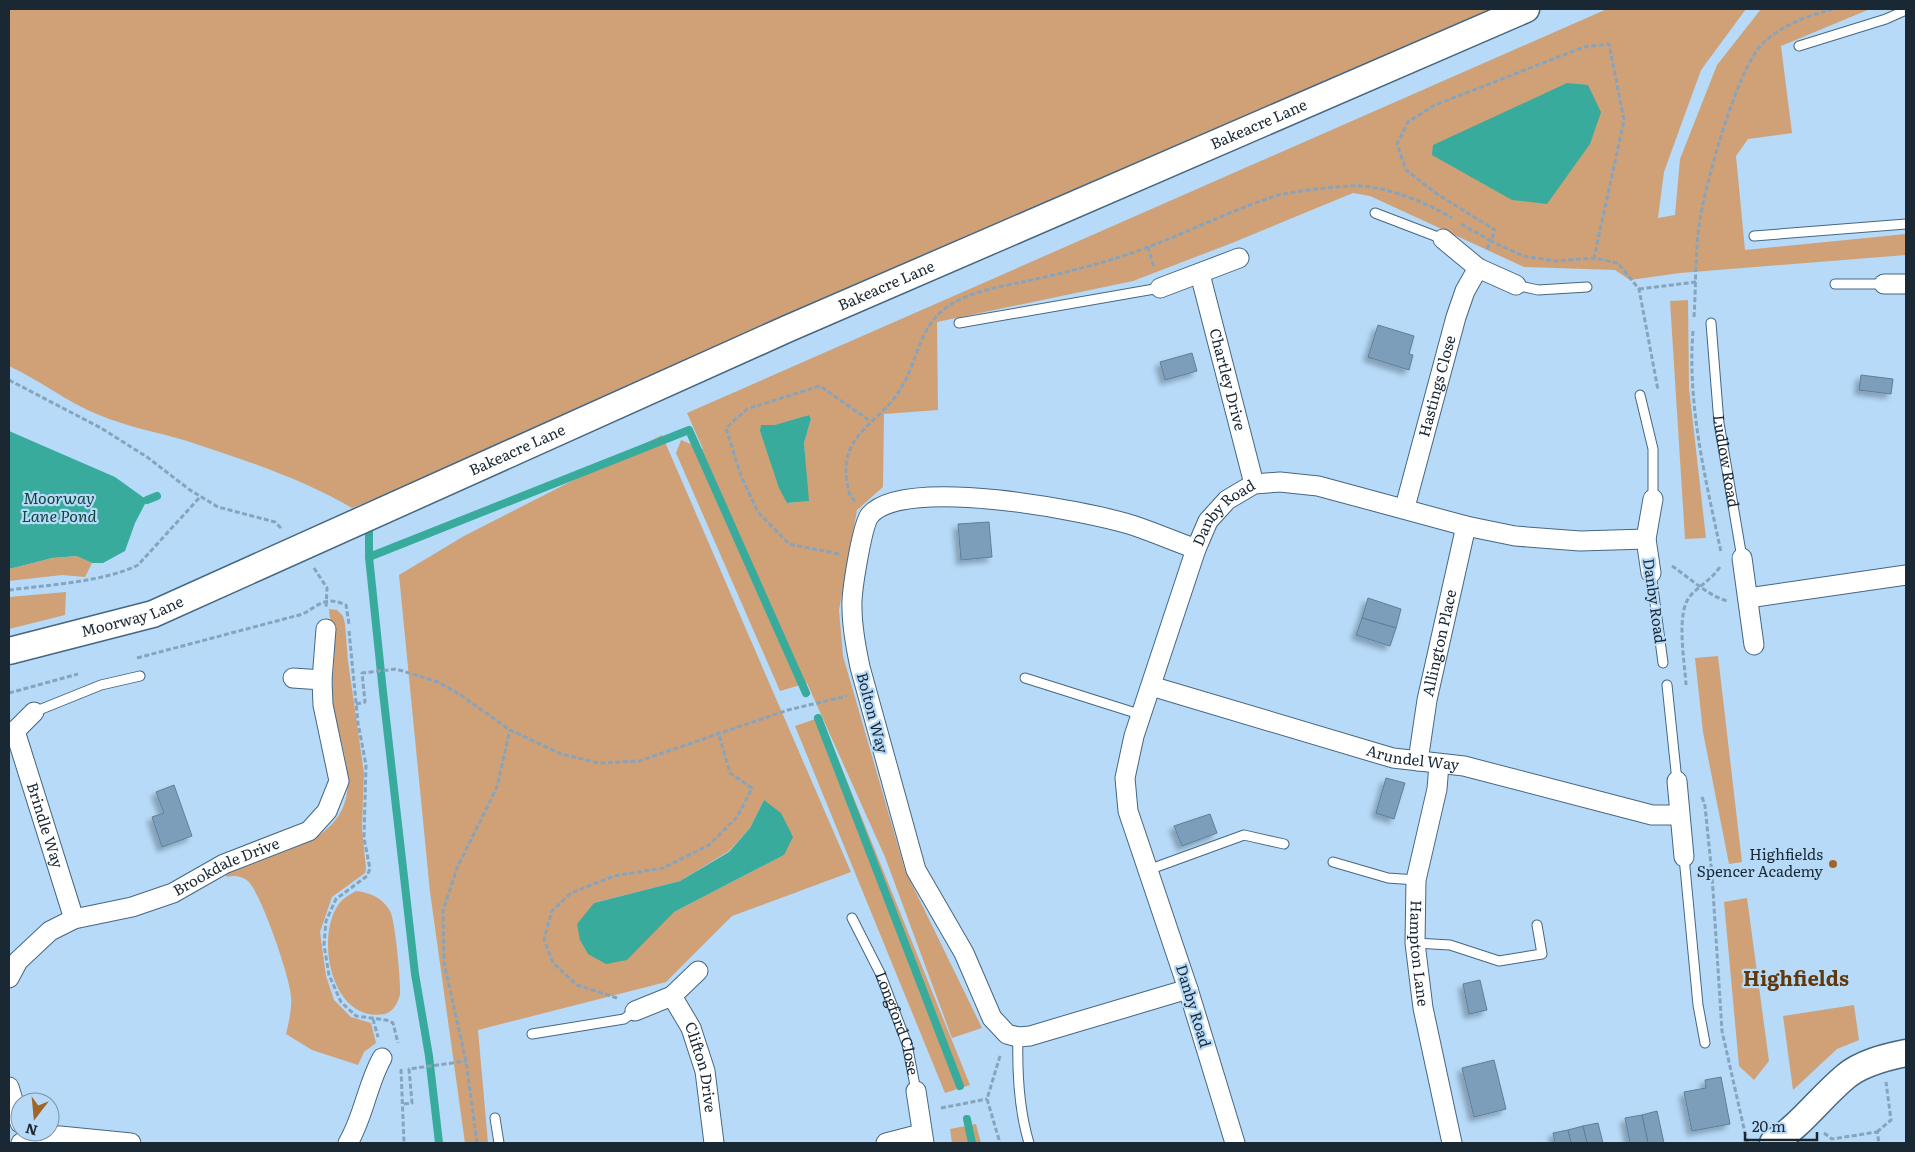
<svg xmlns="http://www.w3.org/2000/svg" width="1915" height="1152" font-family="Literata,serif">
  <defs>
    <filter id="shadow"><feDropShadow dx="-4.5" dy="4.5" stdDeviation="2.5" flood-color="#0004"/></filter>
  </defs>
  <rect width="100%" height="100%" fill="#b6daf8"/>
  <g fill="#d0a177" fill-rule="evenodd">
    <path d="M9,9H1523L379,513L372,500L352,508C305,480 239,458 187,441C157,432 128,427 99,415C68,403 40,380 9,366Z"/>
    <path d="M1607,9H1746L1701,70L1664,172L1658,218L1675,215L1680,159L1717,65L1761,9H1870L1781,46L1792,133L1748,139L1736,156L1745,250L1906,234V255L1680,273L1630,280L1615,270L1524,267L1370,196L1353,193L1232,243L1133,281L937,322L938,410L884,414L883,487L857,510L839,610L843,656L905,870L982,1028L952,1038L885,857L807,683L780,691L676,453L681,440L703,449L687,413ZM809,415L811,419L804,443L808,501L787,503L760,431Z"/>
    <path d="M1688,300L1689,388L1706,538L1685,539L1670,301Z"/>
    <path d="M662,435L851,872L732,916L666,982L478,1030L488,1143H465L430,892L399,575L464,536ZM764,800L784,855L674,912L594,903L680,881L729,851L750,828Z"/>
    <path d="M78,556L92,563L85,577L62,575L9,581V569L52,558Z"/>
    <path d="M66,592L65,615L9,629V597Z"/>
    <path d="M329,609L337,610L343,616L345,624L348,661L364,773L362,828L366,869L365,873L332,897L320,932L326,976L334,1000L351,1017L371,1023L376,1043L364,1052L358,1065L312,1050L286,1034C289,1022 292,1008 291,996C290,977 261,893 248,881C242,876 234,875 227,877L225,874C253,856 288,855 316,837C371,802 339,750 333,702C331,680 335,660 335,638C335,626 329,622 329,609Z"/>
    <path d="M1718,656L1742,862L1729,864L1703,732L1695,658Z"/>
    <path d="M821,717L970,1085L945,1093L795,726Z"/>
    <path d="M356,891C370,893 382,897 390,911C395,919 401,982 400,994C399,1001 393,1012 385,1014C332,1024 315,939 338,905C343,898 349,895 356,891Z"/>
    <path d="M1747,898L1769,1061L1754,1080L1739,1066L1724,902Z"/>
    <path d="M1854,1005L1859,1040L1837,1049L1793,1090L1783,1016Z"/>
    <path d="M976,1124L981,1143H952L950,1129Z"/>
  </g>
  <g fill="#38ab9c">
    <path d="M1567,83L1588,85L1601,112L1590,144L1547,204L1512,200L1432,155L1433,145Z"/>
    <path d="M809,415L811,419L804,443L809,501L787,503L779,488L760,431L761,425H775Z"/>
    <path d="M9,431L115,477L147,500L135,523L125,551L103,563H92L77,556L52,558L9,569Z"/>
    <path d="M764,800L781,813L793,837L784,855L674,912L627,960L606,964L588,954L580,940L577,924L594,903L680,881L729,852L750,828Z"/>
  </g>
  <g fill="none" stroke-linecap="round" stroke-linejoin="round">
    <g stroke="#38ab9c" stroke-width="8">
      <path d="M147,500L157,496"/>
      <path d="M369,530V557L383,692L415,974L429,1056L439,1143"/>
      <path d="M369,557L689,430L806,693"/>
      <path d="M818,718L960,1086"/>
      <path d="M967,1119L972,1143"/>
    </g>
  </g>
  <g fill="#7b9eba" stroke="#5e7f9a" filter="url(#shadow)">
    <path d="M1378,325L1414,336L1409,354L1413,355L1409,370L1368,357Z"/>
    <path d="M1192,353L1197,371L1165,380L1160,362Z"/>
    <path d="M1861,375L1893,379L1891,394L1859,390Z"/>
    <path d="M989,522L992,557L961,560L958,524Z"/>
    <path d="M1368,598L1401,609L1396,628L1362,618Z"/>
    <path d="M1362,618L1396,628L1390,646L1356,635Z"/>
    <path d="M1386,778L1405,783L1394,819L1376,813Z"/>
    <path d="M174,785L192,836L162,847L152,817L164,813L156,792Z"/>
    <path d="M1210,814L1217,833L1182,846L1174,826Z"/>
    <path d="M1480,980L1487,1010L1469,1014L1463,984Z"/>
    <path d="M1494,1060L1506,1109L1474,1117L1462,1068Z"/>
    <path d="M1721,1077L1730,1124L1692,1131L1684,1092L1706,1088L1705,1080Z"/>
    <path d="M1657,1111L1664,1143H1648L1642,1115Z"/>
    <path d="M1642,1115L1648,1143H1630L1625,1118Z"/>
    <path d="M1598,1123L1603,1143H1587L1583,1126Z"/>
    <path d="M1583,1126L1587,1143H1571L1568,1130Z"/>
    <path d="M1568,1130L1571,1143H1555L1553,1133Z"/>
  </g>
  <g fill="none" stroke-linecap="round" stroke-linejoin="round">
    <defs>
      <g id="lane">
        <path d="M1799,46L1886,19L1906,10"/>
        <path d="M1375,213L1443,239"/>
        <path d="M1754,236L1906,224"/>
        <path d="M1835,284H1884"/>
        <path d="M1516,285L1538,290L1587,287"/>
        <path d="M959,323L1160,288"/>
        <path id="s1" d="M1711,323L1719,423L1742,558"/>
        <path d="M1640,395L1653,449V499"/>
        <path d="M1651,573L1663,663"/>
        <path d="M1025,678L1142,715"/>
        <path d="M1667,685L1677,781"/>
        <path d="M34,712L101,685L140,676"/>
        <path d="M1684,857L1698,1005L1705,1043"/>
        <path d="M1333,862L1388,878L1416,880"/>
        <path d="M1148,870L1244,835L1284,844"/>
        <path id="s2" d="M852,918L880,973L907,1044L916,1091"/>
        <path d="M1415,943L1450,945L1499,961L1542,954L1537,925"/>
        <path d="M532,1034L624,1019L635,1011"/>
        <path d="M1018,1037C1017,1072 1019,1110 1029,1143"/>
        <path d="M495,1118L499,1143"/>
      </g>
      <g id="street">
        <path d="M1443,239L1478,268L1516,285"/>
        <path id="s3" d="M1200,274L1254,484"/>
        <path d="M1884,284H1906"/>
        <path d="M1160,288L1239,258"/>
        <path id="s4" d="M1405,507L1456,317L1465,291L1478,268"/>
        <path d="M1742,558L1754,645"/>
        <path d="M1651,573L1646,539L1653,499"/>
        <path d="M1748,598L1906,575"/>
        <path d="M293,678L322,680"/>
        <path id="s5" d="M1151,686L1393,758L1464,766L1652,815H1679"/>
        <path d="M15,731L34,712"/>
        <path id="s6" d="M9,732L15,731L74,919"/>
        <path id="s7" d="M1418,761L1427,700L1466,526"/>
        <path id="s8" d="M1439,764L1437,789L1416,880L1415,943L1423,1008L1452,1143"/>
        <path d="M1677,781L1684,857"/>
        <path id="s9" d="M9,978L18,961L50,931L74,919L132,907L173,893L224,864L309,831L327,811L339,781L323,705L322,680L326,629"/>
        <path d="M1188,989L1030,1036L1018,1037L1007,1034L992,1018L964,953L916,870L860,667C856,648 852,628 852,608C851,593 862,525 870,515C904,475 1086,511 1132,525C1153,532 1174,541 1196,549"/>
        <path id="s10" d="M672,996L691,1028L705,1071L714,1143"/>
        <path d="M635,1011L672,996L698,971"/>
        <path d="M9,1087L20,1123"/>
        <path d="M916,1091L924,1143"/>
        <path d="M21,1143L25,1141L60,1136L131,1143"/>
        <path d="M348,1143C364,1116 367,1085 382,1058"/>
        <path d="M886,1143L921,1134"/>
        <path id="s11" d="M1235,1143L1188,989L1128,811L1125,778L1134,736L1196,549L1208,521L1227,500L1254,484L1280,482L1318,486L1466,526L1515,536L1580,541L1646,539"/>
      </g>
      <g id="secondary">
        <path id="s12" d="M9,651L153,614L787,329L1526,9"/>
        <path d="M1773,1143C1801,1125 1820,1098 1845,1077C1861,1063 1886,1057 1906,1053"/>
      </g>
    </defs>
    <use href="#lane" stroke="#466781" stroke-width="11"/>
    <use href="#street" stroke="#466781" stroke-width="21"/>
    <use href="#secondary" stroke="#466781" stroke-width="29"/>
    <g stroke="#87a4bd" stroke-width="3" stroke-dasharray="5 2.5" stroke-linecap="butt">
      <path d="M1461,224L1491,241L1495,230L1437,194L1406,170L1397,144L1408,122L1435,105L1584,47L1609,44L1624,120L1594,258"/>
      <path d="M1148,247L1154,268"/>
      <path d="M1487,249L1491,241L1523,256L1556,261L1594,258L1618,263L1639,289L1658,390"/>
      <path d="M1639,289L1696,282"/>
      <path d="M1694,317C1696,287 1695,256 1699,226C1704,188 1737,68 1763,43C1782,25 1809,15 1834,9"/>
      <path d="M1693,331C1687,405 1706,481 1721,552"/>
      <path d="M9,380L101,428L147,457L190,490L218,507L275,522L282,529"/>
      <path d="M855,501C848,495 848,489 847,481C839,434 881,422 900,390C917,363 918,331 943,310C964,293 997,287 1022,282C1065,273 1109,262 1151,246C1192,230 1233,210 1275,196C1294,191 1330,187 1351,186C1381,184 1426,202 1452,218"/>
      <path d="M839,554L789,544L758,512L741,476L726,428L747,409L820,386L870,421"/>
      <path d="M1672,566C1690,578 1707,595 1727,601"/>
      <path d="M314,568L327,588L326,608"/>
      <path d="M9,590C47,585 104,582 138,565L200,497"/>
      <path d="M349,631L358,723L366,765L364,838L370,869L367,876L336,899L326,921L324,945L329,975L341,1002L356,1016L386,1020L393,1023L398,1043"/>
      <path d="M137,658L303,614C320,604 326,596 346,605L349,624"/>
      <path d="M1686,685C1685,663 1675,611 1691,595C1701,584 1713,579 1721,565"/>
      <path d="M9,693L78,674"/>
      <path d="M356,704L365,702L362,673L396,669L438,682L459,694L510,730L561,754L599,763L639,761L788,710L847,696"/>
      <path d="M1702,797L1705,806L1712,875L1722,1031L1747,1142"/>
      <path d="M617,998L577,985L553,963L544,939L552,911L571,893L614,876L663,868L709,845L737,817L752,788L730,773L718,732"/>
      <path d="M373,1019L378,1037"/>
      <path d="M1000,1056L987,1099L1000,1143"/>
      <path d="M401,1069L404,1143"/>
      <path d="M404,1104L412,1103L409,1069L466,1061"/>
      <path d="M941,1108L987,1099"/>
      <path d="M1877,1132L1891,1120L1886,1082"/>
      <path d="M1824,1133L1832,1139L1877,1132L1879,1143"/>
      <path d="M477,1143L466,1061L444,963L443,911L457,868L497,787L510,730"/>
    </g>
    <use href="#lane" stroke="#fff" stroke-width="9"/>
    <use href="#street" stroke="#fff" stroke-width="19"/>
    <use href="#secondary" stroke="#fff" stroke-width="26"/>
  </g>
  <circle fill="#a16627" stroke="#b6daf8" stroke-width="2" cx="1833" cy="864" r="5"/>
  <g text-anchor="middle" stroke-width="4.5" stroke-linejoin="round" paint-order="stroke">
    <g font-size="15" fill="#1a2833" stroke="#b6daf8">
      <text dy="5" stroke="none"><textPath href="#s12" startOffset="1358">Bakeacre Lane</textPath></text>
      <text dy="5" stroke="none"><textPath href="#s12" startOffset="952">Bakeacre Lane</textPath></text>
      <text dy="5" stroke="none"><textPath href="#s3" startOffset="109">Chartley Drive</textPath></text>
      <text dy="5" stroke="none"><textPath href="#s4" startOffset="125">Hastings Close</textPath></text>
      <text dy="5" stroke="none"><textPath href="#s12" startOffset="548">Bakeacre Lane</textPath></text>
      <text dy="5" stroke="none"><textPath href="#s1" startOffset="139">Ludlow Road</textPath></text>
      <text dy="5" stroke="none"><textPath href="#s11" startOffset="669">Danby Road</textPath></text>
      <text transform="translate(1654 601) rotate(82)" y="5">Danby Road</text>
      <text dy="5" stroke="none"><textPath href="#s12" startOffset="128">Moorway Lane</textPath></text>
      <text dy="5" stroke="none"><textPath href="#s7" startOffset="120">Allington Place</textPath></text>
      <text transform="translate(872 713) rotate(75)" y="5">Bolton Way</text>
      <text dy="5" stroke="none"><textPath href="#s5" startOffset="272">Arundel Way</textPath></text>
      <text dy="5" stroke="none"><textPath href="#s6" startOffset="105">Brindle Way</textPath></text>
      <text dy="5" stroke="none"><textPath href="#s9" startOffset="252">Brookdale Drive</textPath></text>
      <text dy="5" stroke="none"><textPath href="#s8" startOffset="192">Hampton Lane</textPath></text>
      <text transform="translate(1193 1006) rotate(73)" y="5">Danby Road</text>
      <text dy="5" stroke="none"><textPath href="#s2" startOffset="115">Longford Close</textPath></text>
      <text dy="5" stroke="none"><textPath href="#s10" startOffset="78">Clifton Drive</textPath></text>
    </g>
    <g font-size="15" fill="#1a2833" stroke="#b6daf8" text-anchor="end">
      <text x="1823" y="860">Highfields<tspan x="1823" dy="17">Spencer Academy</tspan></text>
    </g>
    <g font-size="16" font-style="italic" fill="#11433d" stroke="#b6daf8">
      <text x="59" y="504">Moorway<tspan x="59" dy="18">Lane Pond</tspan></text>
    </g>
    <g font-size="20" font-weight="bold" fill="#60380b" stroke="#b6daf8">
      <text x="1796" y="986">Highfields</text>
    </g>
  </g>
  <rect width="1915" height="1152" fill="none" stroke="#1a2833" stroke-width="20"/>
  <g transform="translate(35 1117) rotate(196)"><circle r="24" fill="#b6daf8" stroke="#7893a9"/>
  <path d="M0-4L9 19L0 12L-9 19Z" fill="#a16627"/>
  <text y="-8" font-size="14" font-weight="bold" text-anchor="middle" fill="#1a2833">N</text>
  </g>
  <path d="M1745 1132v8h72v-8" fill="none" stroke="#1a2833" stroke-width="2.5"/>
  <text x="1752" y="1132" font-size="15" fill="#1a2833" stroke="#b6daf8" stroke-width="4" paint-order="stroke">20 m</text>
</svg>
